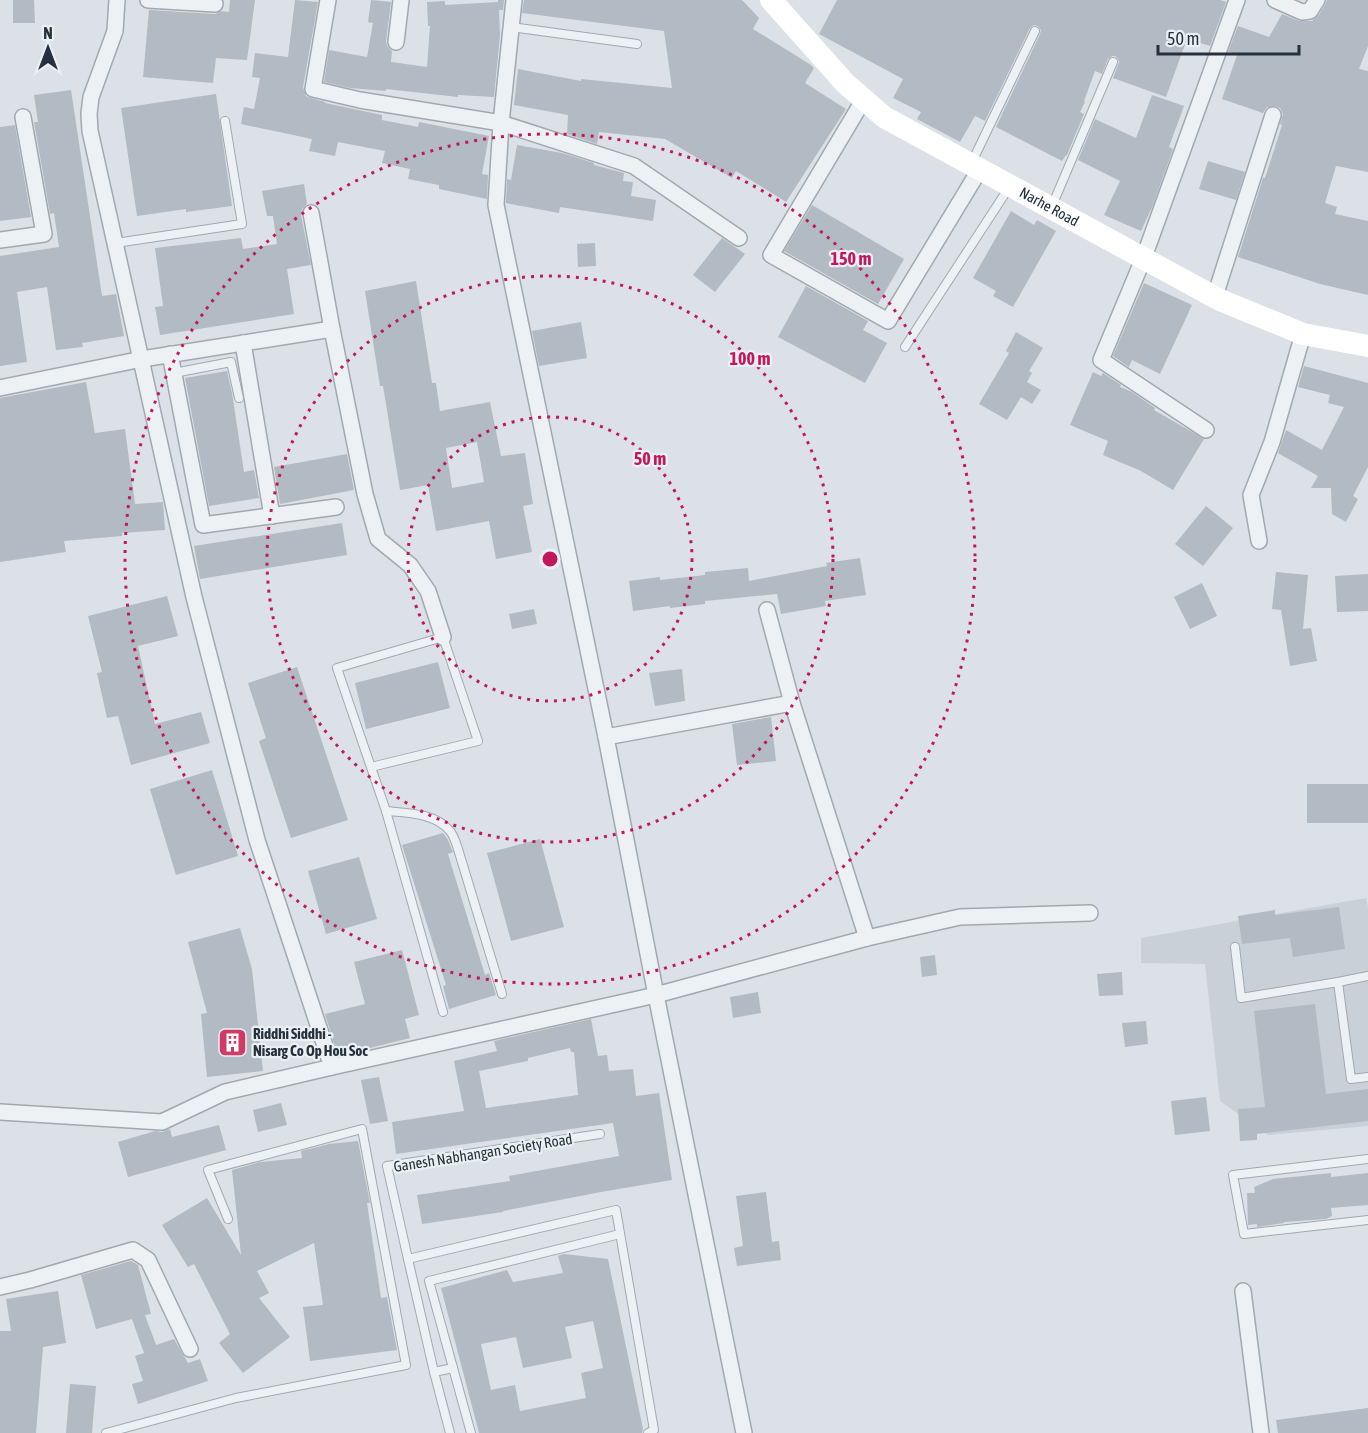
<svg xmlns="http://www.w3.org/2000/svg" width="1368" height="1433" font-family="'Asap Condensed',sans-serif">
  <rect width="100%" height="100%" fill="#dbe1e6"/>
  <path fill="#c9d0d8" d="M1366,898L1368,907V1126L1268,1135L1220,1101L1205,964L1141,963V938Z"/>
  <g fill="#b2bbc3" fill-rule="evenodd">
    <path d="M13,0H34L35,23H13Z"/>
    <path d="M230,0H255L247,60L216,58L213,83L143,77L149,10L215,14L221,11L229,12Z"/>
    <path d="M295,0L318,2L303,87L306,96L311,98L325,102V103L382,115V120L418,127L419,122L489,136L482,174L488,175L487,199L439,189V185L408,179L410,169L382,163L385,151L338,142L335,156L309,151L312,139L241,124L244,107L254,109L260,78L252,77L255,53L288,57Z"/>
    <path d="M371,0L391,2L386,41L387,46L392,51L391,62L427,67L430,26H428L427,2L445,1V5L498,2V0H504L503,10H499L500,35L494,97L458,95V97L386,89V91L350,88L324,82L329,50L367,57L373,23L368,22Z"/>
    <path d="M524,0H742L759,18L753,29L811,65L814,68L805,83L846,109L786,202L736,171L732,178L665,139L599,132L597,144L567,134L568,115L514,105L518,69L581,81V79L672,88L664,31L522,13Z"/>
    <path d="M837,0H1220L1226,2L1210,46L1187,39L1166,97L1113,78L1119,62L1117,58L1115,56H1112L1108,59L1102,74L1095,71L1084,101L1085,102L1080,112L1084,114L1067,155H1066L1062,161L996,127L1040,34L1041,30L1038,26L1034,25L1030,28L985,121L975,116L960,142L917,119L921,112L893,98L903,79L819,34Z"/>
    <path d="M1327,0H1368V46L1359,69L1368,71V172L1336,166L1325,203L1337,207L1335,214L1368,221V295L1320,284L1238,257L1263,178H1265L1282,125L1280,124L1283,114L1280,108L1275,106L1267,107L1263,113L1222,99L1237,55L1228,52L1238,26L1269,37L1282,14L1299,21H1312L1318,16L1325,5Z"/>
    <path d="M71,90L102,296L116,294L124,336L82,343L83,347L56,350L47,287L17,292L27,362L0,366V256L59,247L54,213L50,214L34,122H38L34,95Z"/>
    <path d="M216,94L232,206L186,212V209L137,216L121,108Z"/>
    <path d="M1152,95L1184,106L1169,147L1173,149L1153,205L1141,231L1104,215L1120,181L1078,160L1095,119L1136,138Z"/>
    <path d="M15,125L31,217L0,221V127Z"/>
    <path d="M517,145L562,153L594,163V165L624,173L623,181L633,182L631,196L656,200L653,221L560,207L559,213L506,203L507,179L511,180Z"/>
    <path d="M1208,161L1245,172L1236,200L1199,189Z"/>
    <path d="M304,184L307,204L302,209L301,215L311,265L287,269L294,314L160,335L155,307L163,306L155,248L241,238L243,249L277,244L273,216H267L262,191Z"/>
    <path d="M812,205L904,259L878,304L784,251Z"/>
    <path d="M1011,211L1034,225L1037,220L1056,231L1013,307L993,296L996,291L973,278Z"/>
    <path d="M722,238L745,254L715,292L693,275Z"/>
    <path d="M595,243L596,266L578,267L577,244Z"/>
    <path d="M416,281L432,383H436L440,411L490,402L501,456L525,453L533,504L523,506L532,552L496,559L489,521L436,531L428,485L400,490L383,386H380L365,291ZM477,442L484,482L452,488L446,448Z"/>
    <path d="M1144,283L1192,305L1160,374L1132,360L1129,367L1113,356Z"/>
    <path d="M806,286L868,321L863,330L887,343L865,383L778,337Z"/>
    <path d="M581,322L587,358L539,366L532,331Z"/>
    <path d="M1016,332L1043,348L1029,371L1032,373L1027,382L1041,390L1032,404L1021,397L1007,420L979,404L1009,353L1006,351Z"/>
    <path d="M1304,366L1368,383V467L1353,496L1358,499L1346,522L1332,514L1331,488H1311L1318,476L1278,453L1286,430L1322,450L1344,407L1328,403L1330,395L1298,387Z"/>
    <path d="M227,371L232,393L244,472L254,470L259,498L209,506L185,378Z"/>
    <path d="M1093,372L1101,376L1103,373L1121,385L1120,387L1132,392L1155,408L1154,410L1204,439L1173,490L1141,471L1103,455L1108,441L1070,425Z"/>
    <path d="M86,382L95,433L125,429L135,504L163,502L165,530L122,533V536L64,541L66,552L0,562V398Z"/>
    <path d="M347,454L354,490L280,504L274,467Z"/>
    <path d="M1206,506L1233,528L1203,566L1175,544Z"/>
    <path d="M342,523L347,555L200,579L194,546Z"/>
    <path d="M860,558L866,595L825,601L826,606L781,614L777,594L705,601V604L670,608V606L633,611L629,581L660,577V580L705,575V572L748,568L749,581L827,566L826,563Z"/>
    <path d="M1276,572L1308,575L1303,629L1311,628L1317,661L1290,666L1281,610L1272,609Z"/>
    <path d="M1368,574V611L1337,612L1335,576Z"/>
    <path d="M1202,583L1217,616L1190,629L1174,597Z"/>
    <path d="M167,596L178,636L138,646L155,724L201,712L210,743L131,765L118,716L107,718L97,673L102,672L88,616Z"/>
    <path d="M534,609L537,624L512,629L509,614Z"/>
    <path d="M438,662L450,708L366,729L355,683Z"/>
    <path d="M297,667L348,820L291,838L259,741L266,738L248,683Z"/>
    <path d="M682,669L685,701L655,706L649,673Z"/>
    <path d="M771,717L776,761L737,765L732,724Z"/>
    <path d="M212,770L238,856L176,875L150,789Z"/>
    <rect x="1307" y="784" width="61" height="39"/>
    <path d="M443,833L448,840L453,852L448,854L485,975L489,973L496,995L449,1009L443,986L446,985L402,845Z"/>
    <path d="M540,839L564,927L511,941L487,853Z"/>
    <path d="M359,857L377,919L326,934L308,871Z"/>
    <path d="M1339,907L1345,949L1293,957L1290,938L1242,944L1238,916L1275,910V915Z"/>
    <path d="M240,928L252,969L263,1071L207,1077L201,1014L207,1013L188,942Z"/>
    <path d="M402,950L419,1015L405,1019L410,1038L338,1056L325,1014L365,1004L354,962Z"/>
    <path d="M935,955L937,975L922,977L920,957Z"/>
    <path d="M1122,972L1123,995L1099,996L1097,974Z"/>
    <path d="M758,992L761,1013L733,1018L730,997Z"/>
    <path d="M1315,1004L1326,1094L1368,1089V1121L1257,1134V1140L1240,1141L1238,1109L1265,1107L1254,1011Z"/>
    <path d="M591,1019L598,1056L607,1055L609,1071L633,1069L636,1096L659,1093L672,1180L601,1192L503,1211V1212L422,1224L417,1195L510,1181L509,1176L619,1156L613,1123L396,1154L392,1122L464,1111L454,1061L497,1051L494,1041ZM570,1048L571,1052H574L578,1095L486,1108L479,1071L528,1061V1058Z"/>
    <path d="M1146,1021L1148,1044L1125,1047L1122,1023Z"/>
    <path d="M379,1077L388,1121L370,1124L361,1080Z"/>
    <path d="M1206,1097L1210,1131L1175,1135L1171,1101Z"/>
    <path d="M281,1103L287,1125L258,1132L253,1110Z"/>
    <path d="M219,1125L226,1150L128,1177L118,1142L155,1131L162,1132L170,1129L172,1137Z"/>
    <path d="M358,1141L370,1203H367L381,1298L387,1297L397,1350L310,1361L303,1307L323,1305L314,1243L257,1271L269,1293L259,1298L290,1337L243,1373L219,1343L230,1334L194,1264L188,1267L162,1225L207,1198L241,1255L232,1170L260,1162L302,1158L301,1151L329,1144Z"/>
    <path d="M1331,1173V1177L1368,1173V1205L1331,1208L1332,1216L1326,1219L1284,1222V1223L1257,1227V1224L1248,1225L1247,1193H1255L1254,1187L1273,1179Z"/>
    <path d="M766,1192L772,1242L779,1241L781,1260L737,1266L734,1248L743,1246L736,1196Z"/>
    <path d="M564,1254L608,1259L643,1429L642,1433H479L441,1288L507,1270L513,1282L563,1273L558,1256ZM593,1321L603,1368L581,1373L586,1398L520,1411L515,1385L491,1390L481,1344L516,1337L523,1368L572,1358L565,1327Z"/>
    <path d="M131,1261L138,1265L151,1314L145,1315L156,1345L174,1339L188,1363L200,1359L208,1381L138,1404L132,1384L143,1381L135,1356L144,1353L132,1319L96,1329L81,1275Z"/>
    <path d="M58,1291L66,1343L43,1347L36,1433H0V1331H11L6,1299Z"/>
    <path d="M70,1384L96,1386L92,1433H66Z"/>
    <path d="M1368,1408V1433H1278L1276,1420Z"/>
  </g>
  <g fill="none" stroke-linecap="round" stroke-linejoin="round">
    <defs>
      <g id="lane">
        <path d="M511,27L637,44"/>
        <path d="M972,162L1035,31"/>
        <path d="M1052,206L1113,62"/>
        <path d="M116,243L242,224L225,121"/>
        <path d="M905,347L1008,189"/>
        <path d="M174,373L231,362L239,398"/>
        <path d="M371,767L478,741L443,637L337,668L386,811L443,1012"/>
        <path d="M386,811C408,813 435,813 450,831C454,836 456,843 458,849L502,994"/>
        <path d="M1235,947L1241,998L1338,982L1351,1079L1368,1077"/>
        <path d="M1338,982L1368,976"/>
        <path d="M1368,1159L1233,1175L1244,1234L1368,1220"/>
        <path d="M408,1259L387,1166L600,1134"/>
        <path d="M434,1372L453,1368"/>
        <path d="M106,1433L236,1398L406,1365L362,1129L208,1170L228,1219"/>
        <path d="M450,1433L434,1372L408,1259L616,1210L654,1430L648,1433"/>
        <path d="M471,1433L429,1281L620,1234"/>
      </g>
      <g id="street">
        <path d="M148,0L215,4"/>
        <path d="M328,0L313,89L360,100L501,123L634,166L739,238"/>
        <path d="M514,0L501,123L496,205L606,737L656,995L744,1433"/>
        <path d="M1275,0L1302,12L1310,11L1317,0"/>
        <path d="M396,42L401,0"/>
        <path d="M864,99L771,255L888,321L980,169"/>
        <path d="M311,213L332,329"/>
        <path d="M0,240L44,234L23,117"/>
        <path d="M1215,296L1273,115"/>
        <path d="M243,343L272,516"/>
        <path d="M170,354L203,525L336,507"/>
        <path d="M0,388L142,359L332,329L365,494L378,539L410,565L428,591L443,637"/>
        <path d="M1206,430L1101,360L1144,257L1237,0"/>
        <path d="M1259,541L1251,495L1272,442L1303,334"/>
        <path d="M767,610L792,703L867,938"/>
        <path d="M606,737L792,703"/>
        <path d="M332,1067L656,995L867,938L960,917L1090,913"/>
        <path d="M0,1112L162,1122L225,1092L332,1067L257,840L194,597L90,131L89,114L91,97L115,31L117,0"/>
        <path d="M0,1287L30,1280L133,1250L148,1260L190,1349"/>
        <path d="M1243,1291L1261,1433"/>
      </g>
    </defs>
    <use href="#lane" stroke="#a1a9b0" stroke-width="10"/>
    <use href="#street" stroke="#a1a9b0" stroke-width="18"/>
    <use href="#lane" stroke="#eef1f4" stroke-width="8"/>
    <use href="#street" stroke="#eef1f4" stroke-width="15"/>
    <path stroke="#fff" stroke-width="22" id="s1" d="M771,0L845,83L884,117L1220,300L1303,334L1368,346"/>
  </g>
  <g fill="none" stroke="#c2185b" stroke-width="3" stroke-dasharray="3 6">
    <circle cx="550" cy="559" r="142"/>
    <circle cx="550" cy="559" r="283"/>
    <circle cx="550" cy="559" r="425"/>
  </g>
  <defs>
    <symbol id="building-square" viewBox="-11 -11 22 22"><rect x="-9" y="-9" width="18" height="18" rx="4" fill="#d03b66" stroke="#eaf0f4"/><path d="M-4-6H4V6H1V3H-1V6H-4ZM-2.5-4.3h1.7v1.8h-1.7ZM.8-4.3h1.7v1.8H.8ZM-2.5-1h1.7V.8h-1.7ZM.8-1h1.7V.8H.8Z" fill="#fff"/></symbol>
  </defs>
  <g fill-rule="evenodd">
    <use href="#building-square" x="216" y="1026" width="33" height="33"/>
  </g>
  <g text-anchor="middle" stroke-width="4.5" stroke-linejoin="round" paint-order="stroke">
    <g font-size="15" fill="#25313c" stroke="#eaf0f4">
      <text dy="5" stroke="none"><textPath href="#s1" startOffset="351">Narhe Road</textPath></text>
      <text transform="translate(483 1153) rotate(-9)" y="5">Ganesh Nabhangan Society Road</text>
    </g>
    <g font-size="15" font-weight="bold" fill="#25313c" stroke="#eaf0f4" text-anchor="start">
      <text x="253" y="1039">Riddhi Siddhi -<tspan x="253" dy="17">Nisarg Co Op Hou Soc</tspan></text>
    </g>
  </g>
  <circle cx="550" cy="559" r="9" fill="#c2185b" stroke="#eaf0f4" stroke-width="3"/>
  <g font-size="18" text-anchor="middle" font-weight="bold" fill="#c2185b" stroke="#eaf0f4" stroke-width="4.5" stroke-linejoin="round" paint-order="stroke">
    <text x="851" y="265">150 m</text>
    <text x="750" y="365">100 m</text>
    <text x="650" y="465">50 m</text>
  </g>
  <g transform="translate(48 48)" stroke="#eaf0f4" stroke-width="4.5" paint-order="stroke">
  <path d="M0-4.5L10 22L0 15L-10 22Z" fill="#25313c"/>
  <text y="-9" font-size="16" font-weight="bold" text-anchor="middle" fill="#25313c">N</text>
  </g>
  <path d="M1158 45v9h141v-9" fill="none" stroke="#25313c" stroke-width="3"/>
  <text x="1167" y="45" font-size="18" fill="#25313c" stroke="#eaf0f4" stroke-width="4.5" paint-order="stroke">50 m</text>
</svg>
